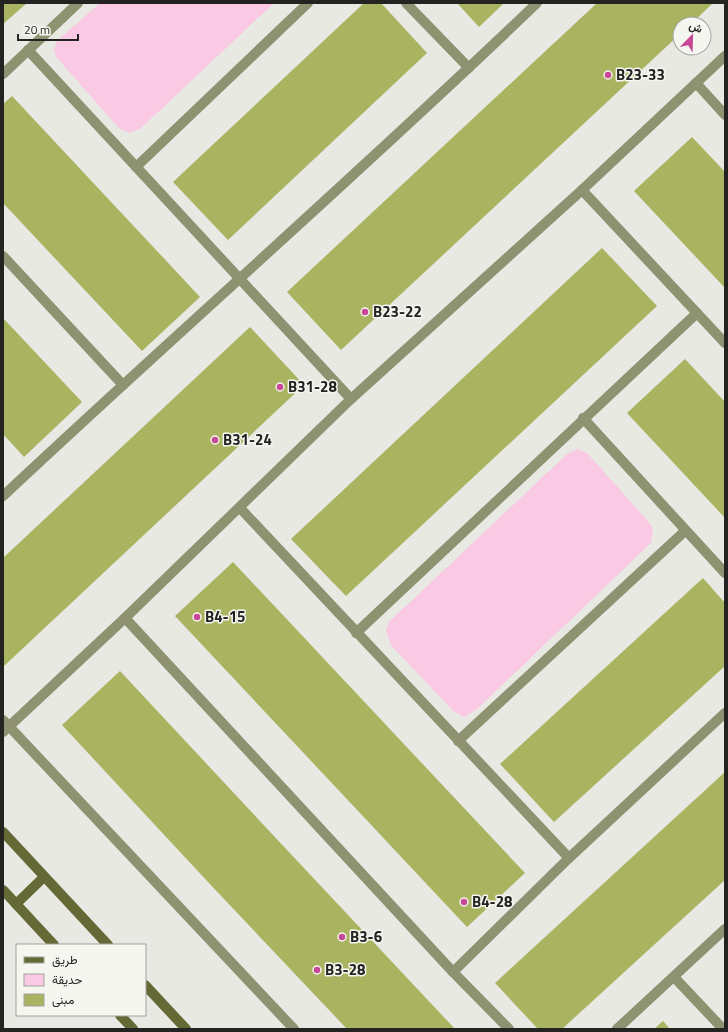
<svg xmlns="http://www.w3.org/2000/svg" width="728" height="1032" font-family="'Titillium Web',Vazirmatn,sans-serif">
  <rect width="100%" height="100%" fill="#e7e9e2"/>
  <g fill="#fac9e3">
    <path d="M100,3H274L140,129L129,133L119,128L56,57L54,50L57,41Z"/>
    <path d="M577,449L587,453L647,520L653,528L651,543L476,710L464,717L453,711L391,645L386,631L389,622L567,454Z"/>
  </g>
  <g fill="#aab360">
    <path d="M3,3H27L3,24Z"/>
    <path d="M364,3H381L427,53L228,240L173,182Z"/>
    <path d="M457,3H504L479,27Z"/>
    <path d="M597,3H713L691,24H680V34L341,350L287,292Z"/>
    <path d="M12,96L200,297L142,351L3,203V104Z"/>
    <path d="M692,137L725,172V288L634,191Z"/>
    <path d="M602,248L657,306L346,596L291,539Z"/>
    <path d="M3,318L82,402L24,457L3,434Z"/>
    <path d="M250,327L304,385L3,667V558Z"/>
    <path d="M685,359L725,402V518L627,413Z"/>
    <path d="M233,562L525,873L467,927L175,616Z"/>
    <path d="M703,578L725,603V666L554,822L500,764Z"/>
    <path d="M120,671L287,850L455,1029H347L208,882L62,725Z"/>
    <path d="M725,772V880L562,1029H538L495,983Z"/>
    <path d="M663,1021L670,1029H654Z"/>
  </g>
  <g fill="none" stroke-linecap="round" stroke-linejoin="round">
    <g stroke="#8e9270" stroke-width="10">
      <path d="M406,3L469,68"/>
      <path d="M28,50L351,399"/>
      <path d="M3,74L78,3"/>
      <path d="M696,83L725,115"/>
      <path d="M136,167L308,3"/>
      <path d="M582,190L725,343"/>
      <path d="M3,256L123,385"/>
      <path d="M583,418L725,573"/>
      <path d="M3,496C180,330 362,171 537,3"/>
      <path d="M240,508L569,858"/>
      <path d="M125,618L453,972L509,1029"/>
      <path d="M356,633L697,313"/>
      <path d="M3,720L294,1029"/>
      <path d="M3,732L125,618L351,399L582,190L725,56"/>
      <path d="M458,741L685,531"/>
      <path d="M453,972L569,858L725,713"/>
      <path d="M674,977L723,1029"/>
      <path d="M617,1029L725,929"/>
    </g>
    <g stroke="#646936" stroke-width="10">
      <path d="M3,832L108,945"/>
      <path d="M3,890L54,945"/>
      <path d="M16,904L44,877"/>
      <path d="M145,985L186,1029"/>
      <path d="M120,1015L133,1029"/>
    </g>
  </g>
  <g fill="#c64897" stroke="#f5f6ef" stroke-width="1.5">
    <circle cx="608" cy="75" r="4"/>
    <circle cx="365" cy="312" r="4"/>
    <circle cx="280" cy="387" r="4"/>
    <circle cx="215" cy="440" r="4"/>
    <circle cx="197" cy="617" r="4"/>
    <circle cx="464" cy="902" r="4"/>
    <circle cx="342" cy="937" r="4"/>
    <circle cx="317" cy="970" r="4"/>
  </g>
  <g text-anchor="middle" stroke-width="3" stroke-linejoin="round" paint-order="stroke">
    <g font-size="15" font-weight="bold" fill="#232321" stroke="#f5f6ef" text-anchor="start">
      <text x="616" y="80">B23-33</text>
      <text x="373" y="317">B23-22</text>
      <text x="288" y="392">B31-28</text>
      <text x="223" y="445">B31-24</text>
      <text x="205" y="622">B4-15</text>
      <text x="472" y="907">B4-28</text>
      <text x="350" y="942">B3-6</text>
      <text x="325" y="975">B3-28</text>
    </g>
  </g>
  <rect width="728" height="1032" fill="none" stroke="#232321" stroke-width="8"/>
  <rect x="16" y="944" width="130" height="72" fill="#f5f6ef" stroke="#a1a29d"/>
  <rect x="24" y="957" width="20" height="6" fill="#646936" stroke="#a1a29d"/>
  <text x="52" y="964" font-size="12" fill="#232321">طريق</text>
  <rect x="24" y="974" width="20" height="12" fill="#fac9e3" stroke="#a1a29d"/>
  <text x="52" y="984" font-size="12" fill="#232321">حديقة</text>
  <rect x="24" y="994" width="20" height="12" fill="#aab360" stroke="#a1a29d"/>
  <text x="52" y="1004" font-size="12" fill="#232321">مبنى</text>
  <g transform="translate(692 36) rotate(23)"><circle r="19" fill="#f5f6ef" stroke="#a1a29d"/>
  <path d="M0-3L7 15L0 10L-7 15Z" fill="#c64897"/>
  <text y="-6" font-size="11" font-weight="bold" text-anchor="middle" fill="#232321">ش</text>
  </g>
  <path d="M18 34v6h60v-6" fill="none" stroke="#232321" stroke-width="2"/>
  <text x="24" y="34" font-size="12" fill="#232321" stroke="#f5f6ef" stroke-width="3" paint-order="stroke">20 m</text>
</svg>
